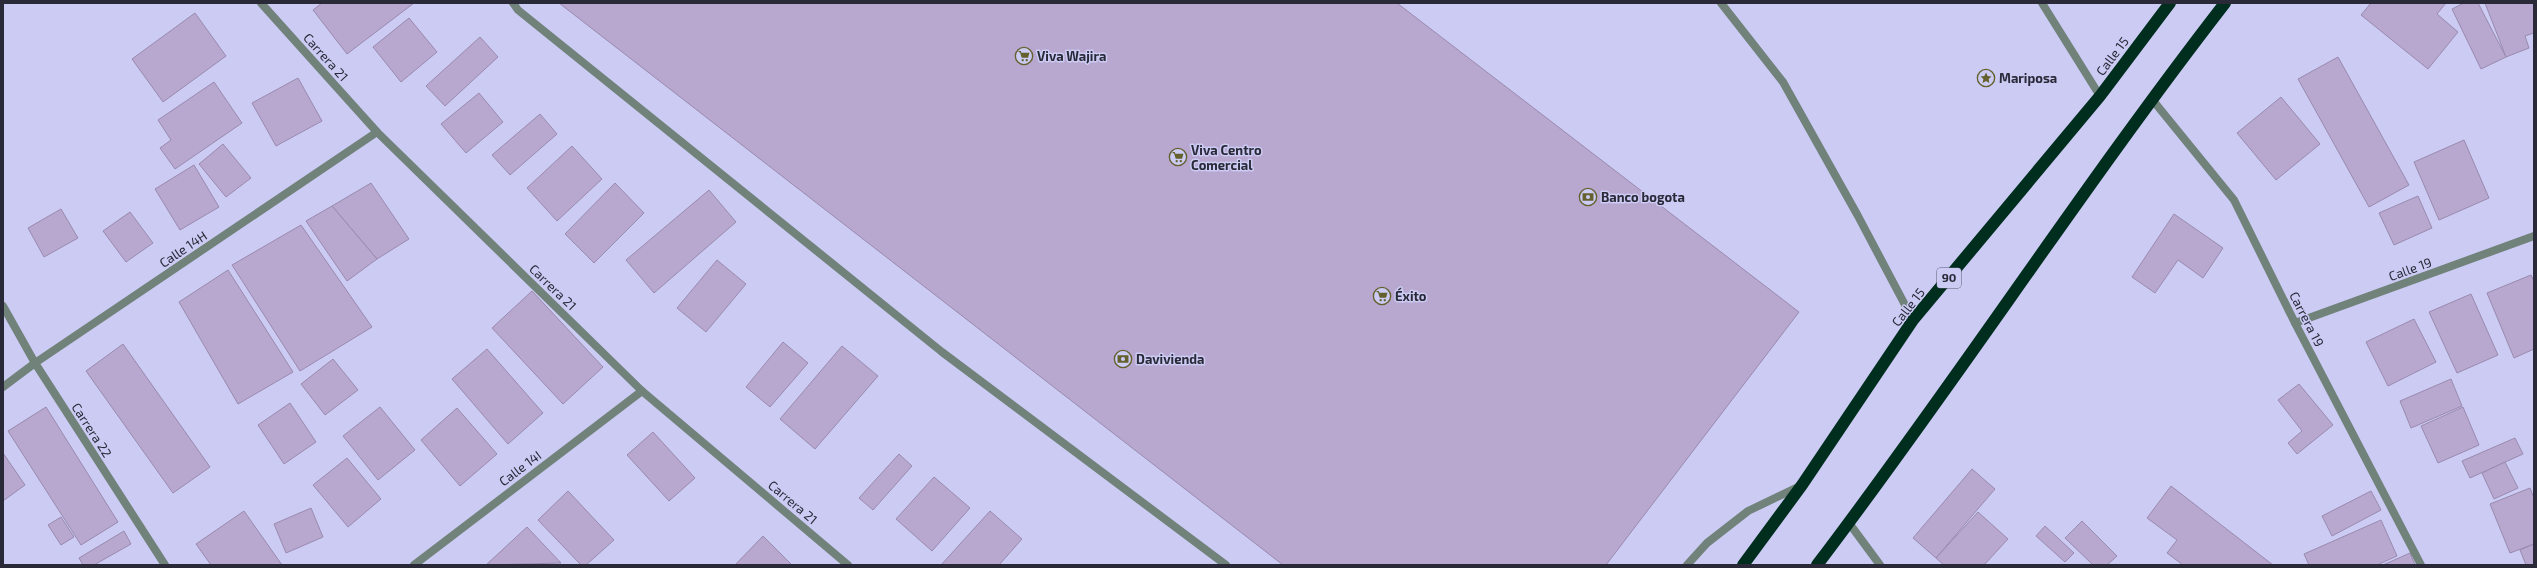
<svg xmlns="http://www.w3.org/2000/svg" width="2537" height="568" font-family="'Exo 2',sans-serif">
  <rect width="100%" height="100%" fill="#cbcbf4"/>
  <g fill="#b8a7ce" stroke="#9a8aaf">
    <path d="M322,3H414L347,54L313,10Z"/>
    <path d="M559,3H1397L1799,312L1606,565H1283Z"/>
    <path d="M2371,3H2446L2437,14L2458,32L2428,69L2361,15Z"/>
    <path d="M2464,3H2478L2506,57L2481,69L2452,9Z"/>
    <path d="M2485,3H2534V33L2525,36L2529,48L2506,57Z"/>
    <path d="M195,13L226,56L163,102L132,59Z"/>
    <path d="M409,18L437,52L401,82L373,47Z"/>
    <path d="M480,37L498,57L445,106L426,86Z"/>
    <path d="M2338,57L2409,185L2369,207L2298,79Z"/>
    <path d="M298,78L322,121L276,146L252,103Z"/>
    <path d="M214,82L242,123L175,169L160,148L171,140L158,120Z"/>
    <path d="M479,93L503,122L466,153L441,124Z"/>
    <path d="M2281,97L2320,144L2276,180L2237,133Z"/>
    <path d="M540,114L557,134L510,175L492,155Z"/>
    <path d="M2464,140L2489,198L2439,220L2414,162Z"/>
    <path d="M223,144L251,178L226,197L199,164Z"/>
    <path d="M572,146L602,179L557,221L527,188Z"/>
    <path d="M194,165L219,207L180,230L155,189Z"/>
    <path d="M371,183L409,239L377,259L332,206Z"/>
    <path d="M615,183L644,213L594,263L565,234Z"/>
    <path d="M709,190L736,222L654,293L626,260Z"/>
    <path d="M2418,196L2432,228L2394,245L2379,213Z"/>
    <path d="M332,206L377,259L347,281L306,221Z"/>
    <path d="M61,209L78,238L44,257L28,228Z"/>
    <path d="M130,212L153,243L126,262L103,231Z"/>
    <path d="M2174,214L2223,248L2203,278L2178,260L2155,293L2132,277Z"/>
    <path d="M301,225L372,327L300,371L232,265Z"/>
    <path d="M717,260L746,284L706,332L677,308Z"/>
    <path d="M228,270L293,372L238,404L179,302Z"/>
    <path d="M2531,275L2534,281V349L2514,358L2487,293Z"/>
    <path d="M532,291L603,367L563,404L492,328Z"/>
    <path d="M2471,294L2498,355L2457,373L2429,312Z"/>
    <path d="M2414,319L2436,362L2388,386L2366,342Z"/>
    <path d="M783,342L808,363L770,407L746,387Z"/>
    <path d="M123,344L210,467L173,493L86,371Z"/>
    <path d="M842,346L878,376L815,449L780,419Z"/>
    <path d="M487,349L543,413L508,444L452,379Z"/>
    <path d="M333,359L358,390L325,415L301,384Z"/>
    <path d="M2451,379L2462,406L2411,428L2400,401Z"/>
    <path d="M2299,384L2333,425L2297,454L2288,443L2302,431L2278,400Z"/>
    <path d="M290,403L316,442L284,464L258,425Z"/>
    <path d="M46,407L118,522L81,545L8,431Z"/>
    <path d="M380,407L415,450L378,480L343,436Z"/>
    <path d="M2463,407L2479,445L2438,463L2421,426Z"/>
    <path d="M457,408L497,454L460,486L421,440Z"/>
    <path d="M653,432L695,478L669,501L627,455Z"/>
    <path d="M2515,438L2523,454L2470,478L2462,461Z"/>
    <path d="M3,453L25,485L3,501Z"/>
    <path d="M899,454L912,466L873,510L859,498Z"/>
    <path d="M347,458L381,499L348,527L313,485Z"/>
    <path d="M2505,462L2518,488L2494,499L2482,473Z"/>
    <path d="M1972,469L1995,489L1936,558L1913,538Z"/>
    <path d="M934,477L970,508L932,551L896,519Z"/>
    <path d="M2171,486L2273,565H2183L2167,553L2177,540L2147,518Z"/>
    <path d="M2530,488L2534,498V544L2510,553L2490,504Z"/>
    <path d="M568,491L614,540L586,565H581L538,520Z"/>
    <path d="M2371,491L2381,510L2332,536L2322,516Z"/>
    <path d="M311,508L323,537L286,553L274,524Z"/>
    <path d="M244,511L282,565H211L196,544Z"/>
    <path d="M990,511L1022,539L999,565H941Z"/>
    <path d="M1978,512L2008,539L1984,565H1944L1936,558Z"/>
    <path d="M61,517L74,537L61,545L48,525Z"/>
    <path d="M2381,520L2397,556L2377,565H2309L2304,554Z"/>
    <path d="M2082,521L2117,556L2107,565H2093L2065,538Z"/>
    <path d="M2045,526L2074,553L2065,562L2036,536Z"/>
    <path d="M527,527L561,563L486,565Z"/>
    <path d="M124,531L131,544L94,565H83L79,558Z"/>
    <path d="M763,536L792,565H735Z"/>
    <path d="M2534,544V565H2526L2520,550Z"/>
    <path d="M2410,553L2415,565H2383Z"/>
  </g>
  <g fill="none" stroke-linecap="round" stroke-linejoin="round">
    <g stroke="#708279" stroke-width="8">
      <path d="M513,3L518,10L942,352L1226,565"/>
      <path d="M1721,3L1783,82L1858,216L1913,320"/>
      <path d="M1687,565L1707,543L1748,511L1800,486"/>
    </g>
    <g stroke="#708279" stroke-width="8">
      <path d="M261,3L377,132L642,391L848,565"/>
      <path d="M2042,3L2100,96"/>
      <path d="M2151,98L2234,200L2295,323L2421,565"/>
      <path d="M3,306L35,363L165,565"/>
      <path d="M2295,323L2534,236"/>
      <path d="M3,387L35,363L377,132"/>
      <path d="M1849,523L1880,565"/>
      <path d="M414,565L642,391"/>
    </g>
    <g stroke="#002e1e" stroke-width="12">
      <path d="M1743,565L1802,485L1913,320L2100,96L2170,3"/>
      <path d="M1817,565C1957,381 2083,186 2225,3"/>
    </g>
  </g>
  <defs>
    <symbol id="supermarket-ring" viewBox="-11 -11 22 22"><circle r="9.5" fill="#cbcbf4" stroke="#65612e" stroke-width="1.5"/><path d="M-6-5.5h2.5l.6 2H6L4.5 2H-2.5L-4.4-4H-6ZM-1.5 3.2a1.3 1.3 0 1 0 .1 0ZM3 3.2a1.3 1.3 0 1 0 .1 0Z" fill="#65612e"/></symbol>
    <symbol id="sight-ring" viewBox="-11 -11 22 22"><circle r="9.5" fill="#cbcbf4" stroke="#65612e" stroke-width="1.5"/><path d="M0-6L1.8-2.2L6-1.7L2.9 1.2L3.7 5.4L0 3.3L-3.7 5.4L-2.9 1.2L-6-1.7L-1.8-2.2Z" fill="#65612e"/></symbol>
    <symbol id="bank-ring" viewBox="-11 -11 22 22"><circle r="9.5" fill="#cbcbf4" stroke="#65612e" stroke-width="1.5"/><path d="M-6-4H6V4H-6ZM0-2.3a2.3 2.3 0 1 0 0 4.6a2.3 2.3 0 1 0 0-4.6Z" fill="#65612e"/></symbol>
  </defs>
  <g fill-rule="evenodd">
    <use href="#supermarket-ring" x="1014" y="46" width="20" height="20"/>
    <use href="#sight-ring" x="1976" y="68" width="20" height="20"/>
    <use href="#supermarket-ring" x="1168" y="147" width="20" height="20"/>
    <use href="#bank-ring" x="1578" y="187" width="20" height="20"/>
    <use href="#supermarket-ring" x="1372" y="286" width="20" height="20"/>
    <use href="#bank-ring" x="1113" y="349" width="20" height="20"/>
  </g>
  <g text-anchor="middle" stroke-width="3" stroke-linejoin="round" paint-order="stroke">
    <rect fill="#cbcbf4" stroke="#5a5a70" stroke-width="1" x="1937" y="268" width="24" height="20" rx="3"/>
    <g font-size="12" font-weight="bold" fill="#292938">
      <text x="1949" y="282">90</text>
    </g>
    <g font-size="13" font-weight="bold" fill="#292938" stroke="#cbcbf4" text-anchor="start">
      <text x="1037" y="61">Viva Wajira</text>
      <text x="1999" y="83">Mariposa</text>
      <text x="1191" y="155">Viva Centro<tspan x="1191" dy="15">Comercial</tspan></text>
      <text x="1601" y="202">Banco bogota</text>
      <text x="1395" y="301">Éxito</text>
      <text x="1136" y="364">Davivienda</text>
    </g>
    <g font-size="13" fill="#292938" stroke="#cbcbf4">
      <text transform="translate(2112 56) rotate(-53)" y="5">Calle 15</text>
      <text transform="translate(326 57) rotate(48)" y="5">Carrera 21</text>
      <text transform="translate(183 249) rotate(-34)" y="5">Calle 14H</text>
      <text transform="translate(2410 269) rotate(-20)" y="5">Calle 19</text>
      <text transform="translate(553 287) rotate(44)" y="5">Carrera 21</text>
      <text transform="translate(1908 307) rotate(-52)" y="5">Calle 15</text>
      <text transform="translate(2307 319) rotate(63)" y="5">Carrera 19</text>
      <text transform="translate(92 430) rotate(57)" y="5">Carrera 22</text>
      <text transform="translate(520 468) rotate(-37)" y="5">Calle 14I</text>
      <text transform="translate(793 502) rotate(40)" y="5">Carrera 21</text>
    </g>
  </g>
  <rect width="2537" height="568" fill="none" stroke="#292938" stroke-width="8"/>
</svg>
